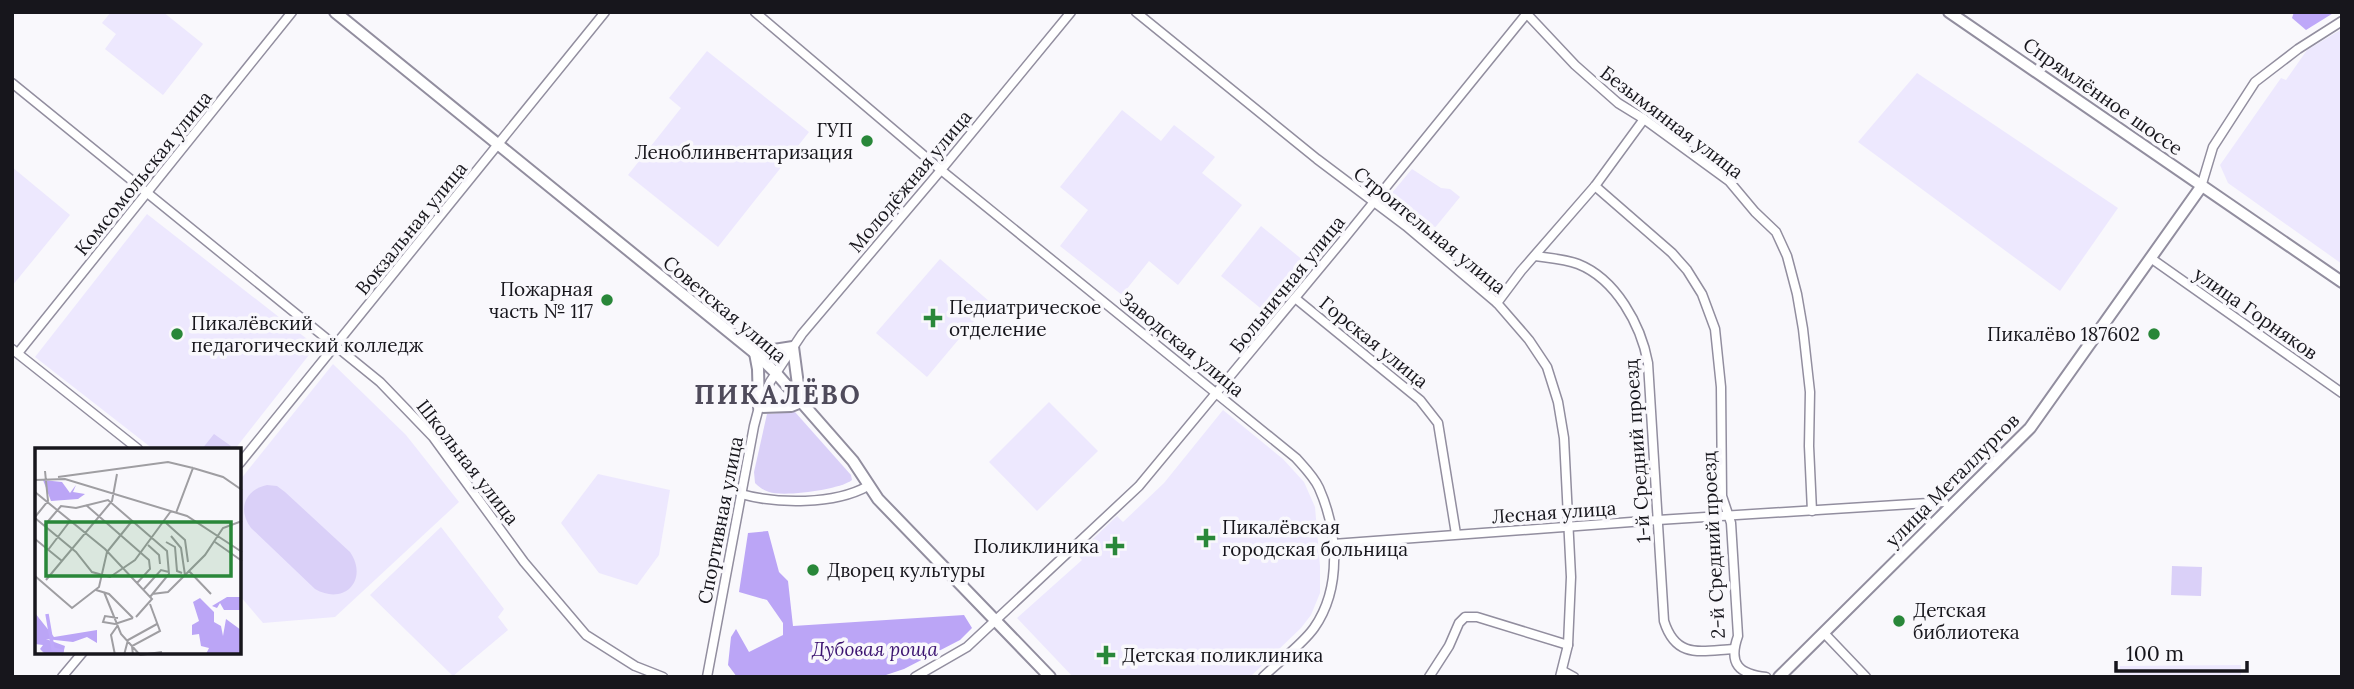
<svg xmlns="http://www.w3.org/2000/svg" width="2354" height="689" font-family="Lora,serif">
  <rect width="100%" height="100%" fill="#f9f8fc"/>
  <g fill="#ede8fe">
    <path d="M111,12H163L203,44L163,95L105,49L116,34L102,23Z"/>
    <path d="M2342,29V264L2228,183L2220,165L2281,78L2286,80L2307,50Z"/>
    <path d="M707,51L809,132L718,247L628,175L681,108L669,98Z"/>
    <path d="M1917,73L2118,208L2060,291L1858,142Z"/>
    <path d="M1122,110L1161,141L1174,125L1215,157L1202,173L1242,205L1178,285L1149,261L1122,295L1060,246L1088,210L1060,187Z"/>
    <path d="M12,167L70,215L12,286Z"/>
    <path d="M1412,169L1441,188L1450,189L1460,197L1429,235L1386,200Z"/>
    <path d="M147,214L316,346L235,449H153L35,357Z"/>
    <path d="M1261,226L1304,261L1264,311L1221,276Z"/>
    <path d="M940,259L990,302L927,377L876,333Z"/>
    <path d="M333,364L406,435L459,502L335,617L263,623L240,596V480Z"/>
    <path d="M1049,402L1098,451L1037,511L989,462Z"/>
    <path d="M1223,410L1283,459L1304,482L1315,507L1320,566V593L1311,615L1301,628L1250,677H1073L1017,618L1082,560L1077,554L1117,516L1123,522L1164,483Z"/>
    <path d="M598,474L670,490L659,555L637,585L599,573L561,523Z"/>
    <path d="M441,527L504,609L498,617L508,630L453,676L370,595Z"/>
    <path d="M2241,665V677H2120V666Z"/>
  </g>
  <g fill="#dad0f8">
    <path d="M795,412L851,475L852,480C839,490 784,497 769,492C763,490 759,487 755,483L754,472L767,414Z"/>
    <path d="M214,434L231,446L229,449H202Z"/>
    <path d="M267,485L277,486L285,492L350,552C369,580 344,606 315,589L251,528C237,509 245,490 267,485Z"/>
    <path d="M2172,566L2202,567L2201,596L2171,595Z"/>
  </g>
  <path fill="#bba5f6" d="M768,531L779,572L788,581L793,626L964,615L972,628L960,640L904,669L880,677H737L728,665L731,637L736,629L749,652L783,635V623L767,600L739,592L748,533Z"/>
  <path fill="#bea8f9" d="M2294,12H2335L2306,30L2292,18Z"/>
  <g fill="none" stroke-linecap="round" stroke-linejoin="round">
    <defs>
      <g id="street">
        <path d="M755,12L941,170L1296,458C1304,467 1314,477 1319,488C1338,531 1342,588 1314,628C1301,646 1279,661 1263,677"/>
        <path d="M1136,12L1317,159L1406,226L1497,303L1529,340L1547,367L1558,402L1564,438L1571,577L1568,645L1560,677"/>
        <path d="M1527,14L1575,65L1618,103L1644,119L1729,181L1755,212L1776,232L1787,256L1797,294L1803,329L1810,392L1809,446L1812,511"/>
        <path d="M12,83L380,382L433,437L524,562L586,635L635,666L663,677"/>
        <path d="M1595,186L1672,253L1687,270L1702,294L1715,329L1721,387L1722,496L1731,523L1738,636C1728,664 1739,674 1766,677"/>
        <path d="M2201,187L2213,147L2255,82L2298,49L2342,21"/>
        <path d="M1535,256C1549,258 1565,259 1578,264C1616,279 1641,325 1648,363L1664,621C1676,659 1700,651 1733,649"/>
        <path d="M2152,259L2342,393"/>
        <path d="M1295,298L1420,400L1438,423L1456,534"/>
        <path d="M1497,303L1521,271L1595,186L1644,119"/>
        <path d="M12,349L138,449"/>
        <path d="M18,353L292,12"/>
        <path d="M240,463L605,12"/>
        <path d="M741,494C777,504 834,505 868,486"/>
        <path d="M1333,544L1658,520L1944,502"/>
        <path d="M1824,633L1866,677"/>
        <path d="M1563,671L1574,677"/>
        <path d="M62,677L83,652"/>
        <path d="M707,677L754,426L759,407L770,382L802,334L941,170L1071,12"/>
        <path d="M915,677L967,647L1139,486L1343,240L1528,12"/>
        <path d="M1429,677L1449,646L1459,623L1465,617H1477L1568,645"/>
      </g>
      <g id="secondary">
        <path d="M335,12L755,353L775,372L853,461L878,499L1050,677"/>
        <path d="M1949,12L2342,282"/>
        <path d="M755,353L758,369L759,407L791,406L801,402"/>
        <path d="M755,353L793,347L800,400"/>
        <path d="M1779,677L2030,428L2201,187"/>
      </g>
    </defs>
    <use href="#street" stroke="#928e9f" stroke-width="11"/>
    <use href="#secondary" stroke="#928e9f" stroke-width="14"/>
    <use href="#street" stroke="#fff" stroke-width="8"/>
    <use href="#secondary" stroke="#fff" stroke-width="10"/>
  </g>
  <g fill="#298739" stroke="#f9f8fc" stroke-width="2.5">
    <circle cx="867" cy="141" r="7"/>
    <circle cx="607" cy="300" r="7"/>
    <path d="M929.5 307.5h7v7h7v7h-7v7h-7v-7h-7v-7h7z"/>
    <circle cx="177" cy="334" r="7"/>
    <circle cx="2154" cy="334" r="7"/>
    <path d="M1202.5 527.5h7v7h7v7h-7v7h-7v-7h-7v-7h7z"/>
    <path d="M1111.5 535.5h7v7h7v7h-7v7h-7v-7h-7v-7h7z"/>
    <circle cx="813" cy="570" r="7"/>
    <circle cx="1899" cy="621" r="7"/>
    <path d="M1102.5 644.5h7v7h7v7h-7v7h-7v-7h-7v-7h7z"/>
  </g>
  <g text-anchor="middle" stroke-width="7" stroke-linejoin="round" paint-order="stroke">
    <g font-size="19" fill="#17161c" stroke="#f9f8fc">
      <text transform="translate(2103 96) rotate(35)" y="7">Спрямлённое шоссе</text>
      <text transform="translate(1672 122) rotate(37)" y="7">Безымянная улица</text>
      <text transform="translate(143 173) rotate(-51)" y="7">Комсомольская улица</text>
      <text transform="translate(910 181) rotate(-50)" y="7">Молодёжная улица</text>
      <text transform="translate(411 228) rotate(-51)" y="7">Вокзальная улица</text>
      <text transform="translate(1430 230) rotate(39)" y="7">Строительная улица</text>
      <text transform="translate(1287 284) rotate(-51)" y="7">Больничная улица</text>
      <text transform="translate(725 309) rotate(40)" y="7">Советская улица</text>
      <text transform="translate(2256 313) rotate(35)" y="7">улица Горняков</text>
      <text transform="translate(1374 342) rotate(39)" y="7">Горская улица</text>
      <text transform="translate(1182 344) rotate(39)" y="7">Заводская улица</text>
      <text transform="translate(1637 451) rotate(-94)" y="7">1-й Средний проезд</text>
      <text transform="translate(468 462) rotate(52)" y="7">Школьная улица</text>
      <text transform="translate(1952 480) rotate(-45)" y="7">улица Металлургов</text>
      <text transform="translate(1554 512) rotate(-4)" y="7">Лесная улица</text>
      <text transform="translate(720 520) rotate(-79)" y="7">Спортивная улица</text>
      <text transform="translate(1713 545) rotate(-93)" y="7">2-й Средний проезд</text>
    </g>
    <g font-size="19" fill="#17161c" stroke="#f9f8fc" text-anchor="start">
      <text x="853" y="137" text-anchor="end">ГУП<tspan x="853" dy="22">Леноблинвентаризация</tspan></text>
      <text x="593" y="296" text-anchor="end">Пожарная<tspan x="593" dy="22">часть № 117</tspan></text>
      <text x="949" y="314">Педиатрическое<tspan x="949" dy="22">отделение</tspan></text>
      <text x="191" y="330">Пикалёвский<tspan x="191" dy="22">педагогический колледж</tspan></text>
      <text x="2140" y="341" text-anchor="end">Пикалёво 187602</text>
      <text x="1222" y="534">Пикалёвская<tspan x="1222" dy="22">городская больница</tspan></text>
      <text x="1099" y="553" text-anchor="end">Поликлиника</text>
      <text x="827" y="577">Дворец культуры</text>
      <text x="1913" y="617">Детская<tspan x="1913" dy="22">библиотека</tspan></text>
      <text x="1122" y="662">Детская поликлиника</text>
    </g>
    <g font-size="19" font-style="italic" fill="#3b1370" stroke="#f9f8fc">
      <text x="875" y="656">Дубовая роща</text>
    </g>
    <g font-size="26" font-weight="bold" letter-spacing="2" fill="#4f4b5b" stroke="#f9f8fc">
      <text x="778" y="404">ПИКАЛЁВО</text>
    </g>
  </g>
  <g transform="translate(35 448)">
    <rect width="206" height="206" fill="#f9f8fc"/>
    <path d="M8,32L27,34L35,45L41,37L38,44L50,46L43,51L16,53ZM192,149H206V162H189L185,155L182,160L177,158ZM165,150L179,164V174L186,178L188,188L191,171L206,182V206H160H171L174,200L166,198L164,186L157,187V177L164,173L158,154ZM0,165L19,189L62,182V195L52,189L38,194L11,191L30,198L28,206H10L5,201L8,197L0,196Z" fill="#bba5f6"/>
    <path fill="none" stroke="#bea8f9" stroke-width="3.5" d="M12,166L18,201L27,203L26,207"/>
    <path fill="none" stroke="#9f9ea2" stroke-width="2" d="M23,29L133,14L158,20M0,32L30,31L152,68L207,104M0,44L70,101L117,151L101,169M51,57L114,112L115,121L102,135M141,65L158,20L188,29L207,42M0,69L13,53L10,23M0,70L41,104L57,124L75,129L100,112L136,63M131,75L150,92L153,114M9,78L26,58L41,60L73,52L132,103L134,126L115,149M136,88L146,100L150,127M0,91L27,113M131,94L140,99L142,123L147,125M180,94L207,113M113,97L124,107L125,116M13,102L35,73M154,123L176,146M0,128L37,160L64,139L72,104L97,73M11,132L77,53L82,26M61,142L74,146L98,170M108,142L126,122L134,124M69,144L86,186L105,207M117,146L133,144L170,107L188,80L207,73M83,170L70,168L68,174L80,176L98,170M80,207L76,187L83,177M89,207L93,192L122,176M98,207L97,198L125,183L115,156M105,207L127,204"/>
    <path fill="#298739" fill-opacity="0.15" stroke="#298739" stroke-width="3.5" d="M11,74H196V128H11Z"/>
    <rect width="206" height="206" fill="none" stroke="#17161c" stroke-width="3.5"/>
  </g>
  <rect width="2354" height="689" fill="none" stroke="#17161c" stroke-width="28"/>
  <path d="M2116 661v10h131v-10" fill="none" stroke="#17161c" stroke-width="3.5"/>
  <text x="2126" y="661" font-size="21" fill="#17161c" stroke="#f9f8fc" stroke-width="5" paint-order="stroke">100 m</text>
</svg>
